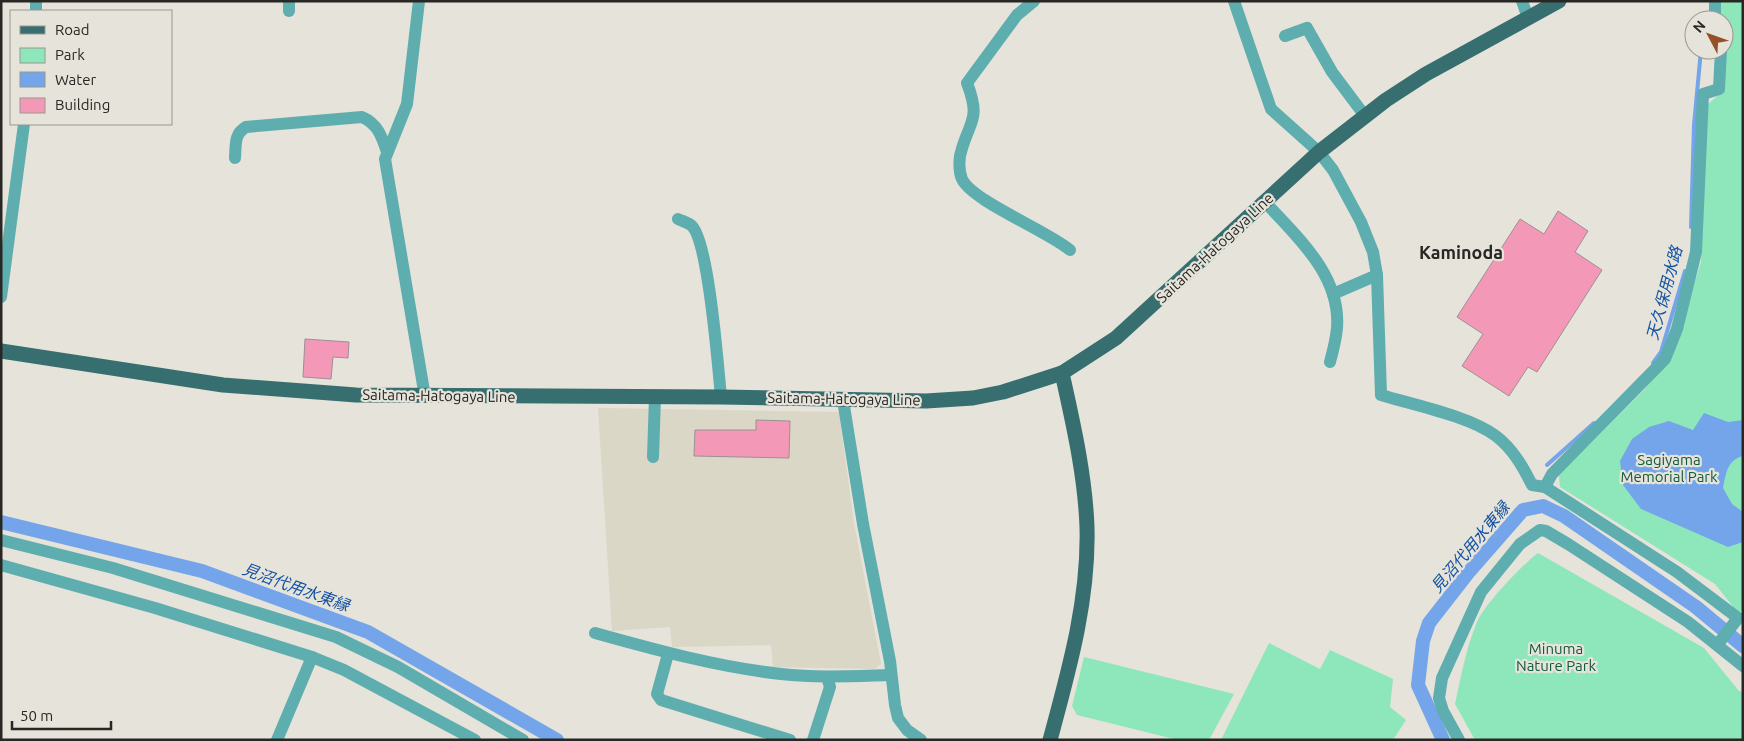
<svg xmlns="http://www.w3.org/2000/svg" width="1744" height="741" font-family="Ubuntu,'Noto Sans JP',sans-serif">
  <rect width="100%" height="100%" fill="#e5e3da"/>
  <path fill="#dad7c6" d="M598,408L839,412L854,523L881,664L875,669L773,667L771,645L672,647L670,627L612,631Z"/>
  <g fill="#8de7ba">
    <path d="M1720,1H1743V610L1738,613L1715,584L1560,487L1559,475L1643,391L1671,357L1701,262L1706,106L1723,91L1724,20H1720Z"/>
    <path d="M1538,553L1704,648L1739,691L1743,692V740H1475L1455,704C1461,677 1466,648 1477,622C1484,605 1523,564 1538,553Z"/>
    <path d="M1269,643L1320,669L1330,650L1393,679L1390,707L1406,720L1393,740H1221Z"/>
    <path d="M1084,657L1234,694L1209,740H1178L1077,715L1072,706Z"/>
  </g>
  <path fill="#74a4e9" d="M1704,413L1728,422L1743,420V456C1727,460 1726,474 1723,488L1732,504L1743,512V542L1728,547L1641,509L1623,485L1620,461L1632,439L1649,427L1669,421L1693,430Z"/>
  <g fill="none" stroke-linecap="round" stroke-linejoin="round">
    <g stroke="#74a4e9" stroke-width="4">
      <path d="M1691,227L1694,125L1701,50"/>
      <path d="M1653,363L1661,352L1685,271"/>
      <path d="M1547,465L1594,423"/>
    </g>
    <g stroke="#74a4e9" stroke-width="14">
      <path d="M1,522L202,571L368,632L557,740"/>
      <path d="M1443,740L1418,685L1423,641L1429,623L1468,573L1523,510L1543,506L1564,516L1696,607L1743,646"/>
    </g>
  </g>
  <g fill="#f399b7" stroke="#9b9093">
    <path d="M1558,211L1588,231L1575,252L1602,270L1537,372L1528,367L1509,396L1462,366L1483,334L1457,317L1520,219L1544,234Z"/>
    <path d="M305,339L349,342L348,358L333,357L331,379L303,377Z"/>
    <path d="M756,420L790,421L789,458L694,456L695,430H756Z"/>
  </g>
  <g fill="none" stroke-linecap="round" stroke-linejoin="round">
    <g stroke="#5eadaf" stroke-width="12">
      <path d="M289,1V11"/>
      <path d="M419,1L407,104L385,159L425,397"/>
      <path d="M1034,1L1017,15L967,83C982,122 968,121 960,156C959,164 959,172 962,179C972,201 1048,231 1070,250"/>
      <path d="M1234,1L1271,109L1319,152L1333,170L1361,222L1373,252L1377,275L1381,395C1414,405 1469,416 1496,436C1513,449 1523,467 1532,485L1545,487"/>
      <path d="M1522,1L1528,18"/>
      <path d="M36,11V1"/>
      <path d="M1715,20V1"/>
      <path d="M1285,36L1307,28L1332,72L1365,116"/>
      <path d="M1721,50L1719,89L1703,94L1696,252L1677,329L1665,359L1552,474L1545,487L1677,572L1738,618"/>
      <path d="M235,158C236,144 234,134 246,127L362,117C378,124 382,137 387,152"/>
      <path d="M1265,202C1297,237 1341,275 1337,328C1336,339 1333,351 1330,362"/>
      <path d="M678,219C682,221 689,223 692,226C709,244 718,367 721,397"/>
      <path d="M1333,294L1377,275"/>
      <path d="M1,297L24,124"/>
      <path d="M843,400L863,524L890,661L895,705L898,718L907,730L921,740"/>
      <path d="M653,457L655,397"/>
      <path d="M1,540L113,568L336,637L398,667L523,740"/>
      <path d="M1,565L155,608L312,657L344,670L475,740"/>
      <path d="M595,633C656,650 718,667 781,674C817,678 854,676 891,675"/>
      <path d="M1718,644L1738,618"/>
      <path d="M668,654L657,694L661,700L790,740"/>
      <path d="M277,740L312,657"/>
      <path d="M813,740L830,687L827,677"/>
      <path d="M1459,740L1443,711L1439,698L1442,678L1481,592L1520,544L1540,530L1546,531L1568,544L1688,622L1743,666"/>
    </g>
    <g stroke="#376f70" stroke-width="15">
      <path d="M1,351L223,385L356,395L721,397L926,401L973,398L1003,392L1062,373L1116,338L1319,152L1386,100L1426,74L1559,1"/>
      <path d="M1050,740C1069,670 1089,600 1087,527C1085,474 1073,423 1062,373"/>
    </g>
  </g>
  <g text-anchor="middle" stroke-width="4.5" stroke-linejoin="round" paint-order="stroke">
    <g font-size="15" fill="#282724" stroke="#e5e3da">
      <text transform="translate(1215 248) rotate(-43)" y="5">Saitama-Hatogaya Line</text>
      <text transform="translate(439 396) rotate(1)" y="5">Saitama-Hatogaya Line</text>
      <text transform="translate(844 399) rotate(1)" y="5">Saitama-Hatogaya Line</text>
    </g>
    <g font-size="15" fill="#105a3d" stroke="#e5e3da">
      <text x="1669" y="465">Sagiyama<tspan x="1669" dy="17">Memorial Park</tspan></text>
      <text x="1556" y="654">Minuma<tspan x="1556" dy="17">Nature Park</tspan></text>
    </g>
    <g font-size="16" font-style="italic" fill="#1452a2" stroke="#e5e3da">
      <text transform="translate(1664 293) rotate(-75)" y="6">天久保用水路</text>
      <text transform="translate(1470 547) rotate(-50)" y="6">見沼代用水東縁</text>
      <text transform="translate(296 587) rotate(20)" y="6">見沼代用水東縁</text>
    </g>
    <g font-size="18" font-weight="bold" fill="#282724" stroke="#e5e3da">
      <text x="1461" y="259">Kaminoda</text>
    </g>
  </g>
  <rect width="1744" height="741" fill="none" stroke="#282724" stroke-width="5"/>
  <rect x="10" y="10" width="162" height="115" fill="#e5e3da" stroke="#999891"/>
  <rect x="20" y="26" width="25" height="8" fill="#376f70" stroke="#999891"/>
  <text x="55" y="35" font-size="15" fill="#282724">Road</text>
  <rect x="20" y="48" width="25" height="15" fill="#8de7ba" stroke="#999891"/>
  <text x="55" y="60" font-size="15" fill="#282724">Park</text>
  <rect x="20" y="72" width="25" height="15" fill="#74a4e9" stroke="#999891"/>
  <text x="55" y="85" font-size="15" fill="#282724">Water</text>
  <rect x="20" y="98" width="25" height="15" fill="#f399b7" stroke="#999891"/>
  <text x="55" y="110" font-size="15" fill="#282724">Building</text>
  <g transform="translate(1709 35) rotate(311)"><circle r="24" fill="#e5e3da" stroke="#999891"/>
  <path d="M0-4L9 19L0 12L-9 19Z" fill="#965028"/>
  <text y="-8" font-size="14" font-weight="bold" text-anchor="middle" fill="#282724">N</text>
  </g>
  <path d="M12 721v8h99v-8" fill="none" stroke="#282724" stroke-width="2.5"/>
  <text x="20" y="721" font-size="15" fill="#282724" stroke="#e5e3da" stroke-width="4" paint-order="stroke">50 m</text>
</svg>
